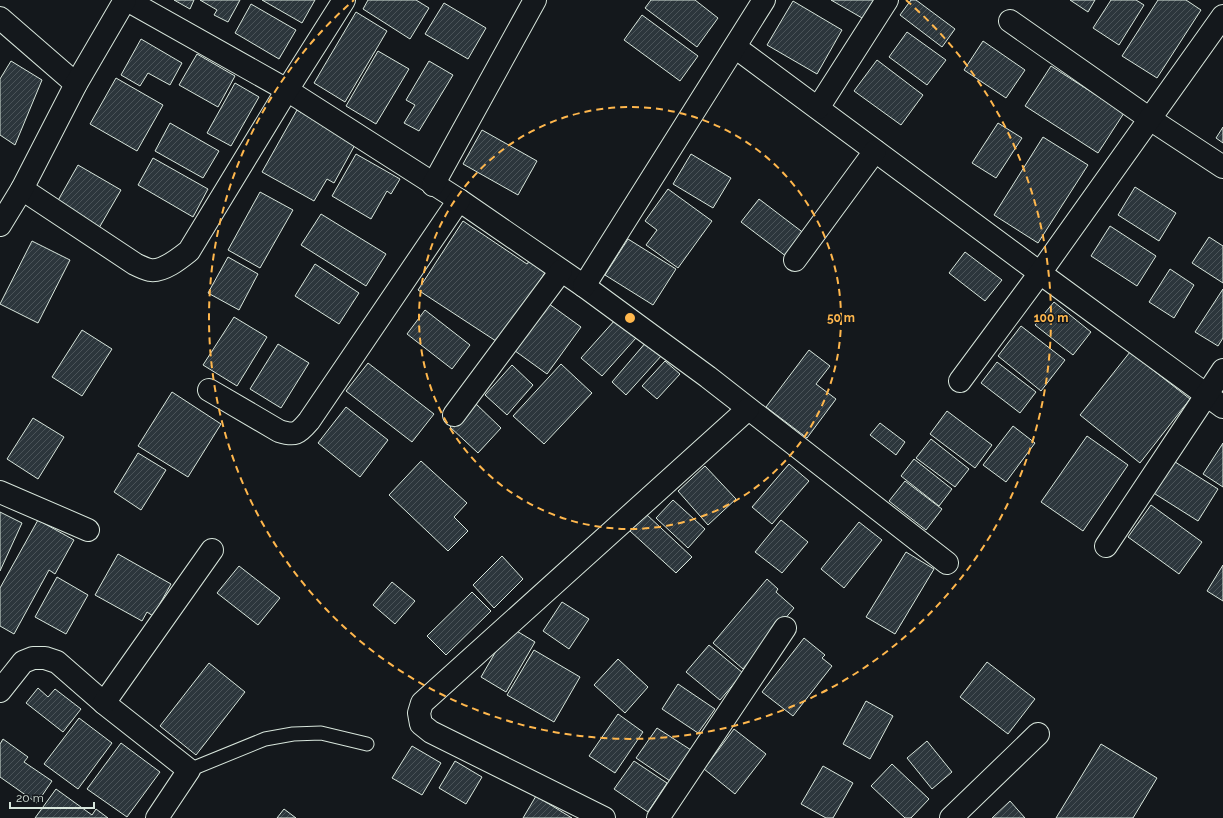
<svg xmlns="http://www.w3.org/2000/svg" width="1223" height="818" font-family="Raleway,sans-serif">
  <defs>
    <pattern id="building-hatch" width="6" height="6" patternUnits="userSpaceOnUse"><rect width="6" height="6" fill="#2c363c"/><path d="M-1 1l2-2M0 6l6-6M5 7l2-2" fill="none" stroke="#4a5358"/></pattern>
  </defs>
  <rect width="100%" height="100%" fill="#14181c"/>
  <g fill="url(#building-hatch)" stroke="#d8e6dc">
    <path d="M174,0H194L190,9Z"/>
    <path d="M200,0H240L228,22L214,15L217,10Z"/>
    <path d="M262,0H315L302,23Z"/>
    <path d="M368,0H416L429,8L410,39L363,9Z"/>
    <path d="M651,0H695L718,18L697,47L645,8Z"/>
    <path d="M831,0H882L869,22Z"/>
    <path d="M911,0H916L955,29L942,47L900,15Z"/>
    <path d="M1070,0H1095L1088,12Z"/>
    <path d="M1111,0H1136L1144,5L1119,45L1093,28Z"/>
    <path d="M1158,0H1186L1201,10L1157,78L1122,56Z"/>
    <path d="M793,1L842,30L817,74L767,45Z"/>
    <path d="M444,3L486,28L468,59L425,34Z"/>
    <path d="M251,4L296,30L279,59L235,33Z"/>
    <path d="M356,12L387,31L345,102L314,83Z"/>
    <path d="M642,15L698,56L680,81L624,40Z"/>
    <path d="M907,32L946,60L927,85L889,57Z"/>
    <path d="M141,39L182,63L170,85L148,73L140,86L121,75Z"/>
    <path d="M983,41L1025,70L1006,98L964,70Z"/>
    <path d="M378,51L409,69L376,124L346,106Z"/>
    <path d="M197,54L235,76L218,107L179,85Z"/>
    <path d="M877,60L923,95L901,125L854,91Z"/>
    <path d="M11,61L42,80L15,145L0,135V79Z"/>
    <path d="M429,61L453,75L419,131L404,123L415,105L406,100Z"/>
    <path d="M1051,66L1124,113L1098,153L1025,106Z"/>
    <path d="M116,78L163,105L137,151L90,124Z"/>
    <path d="M235,83L259,97L231,146L207,133Z"/>
    <path d="M297,110L356,143L334,183L327,179L314,201L262,172Z"/>
    <path d="M170,123L219,151L203,178L155,151Z"/>
    <path d="M998,123L1022,138L996,178L972,163Z"/>
    <path d="M1223,127V143L1216,138Z"/>
    <path d="M482,130L537,161L518,195L463,164Z"/>
    <path d="M1043,137L1088,165L1038,243L994,215Z"/>
    <path d="M356,154L400,179L391,194L387,191L371,219L332,196Z"/>
    <path d="M691,154L731,178L713,208L673,184Z"/>
    <path d="M153,158L208,189L193,217L138,185Z"/>
    <path d="M78,165L121,190L99,228L56,204Z"/>
    <path d="M1135,187L1176,213L1159,241L1118,215Z"/>
    <path d="M668,189L712,221L678,268L646,245L657,230L645,221Z"/>
    <path d="M260,192L293,210L260,268L228,250Z"/>
    <path d="M759,199L805,234L787,257L741,222Z"/>
    <path d="M321,214L386,254L366,286L301,245Z"/>
    <path d="M463,221L527,264L532,257L548,268L499,343L418,290Z"/>
    <path d="M1110,226L1156,256L1137,286L1091,256Z"/>
    <path d="M1209,237L1223,246V283L1192,263Z"/>
    <path d="M628,239L676,269L653,305L605,275Z"/>
    <path d="M32,241L70,260L38,323L0,304Z"/>
    <path d="M965,252L1002,280L985,301L949,273Z"/>
    <path d="M228,257L258,274L239,310L208,293Z"/>
    <path d="M315,264L359,293L339,324L295,296Z"/>
    <path d="M1170,269L1194,285L1174,318L1149,302Z"/>
    <path d="M1223,289V338L1218,346L1195,332Z"/>
    <path d="M545,301L581,327L547,374L511,348Z"/>
    <path d="M1054,302L1091,332L1073,355L1035,325Z"/>
    <path d="M425,310L470,345L452,369L407,334Z"/>
    <path d="M234,317L267,337L237,386L203,365Z"/>
    <path d="M615,320L636,338L602,376L581,358Z"/>
    <path d="M1021,326L1065,360L1041,391L998,356Z"/>
    <path d="M82,330L112,349L82,396L52,377Z"/>
    <path d="M647,341L662,355L626,395L612,382Z"/>
    <path d="M278,344L309,363L281,408L250,389Z"/>
    <path d="M809,350L830,366L816,384L836,399L807,438L766,407Z"/>
    <path d="M1130,352L1190,399L1140,463L1080,415Z"/>
    <path d="M665,361L680,374L657,399L642,386Z"/>
    <path d="M997,362L1036,392L1020,413L981,383Z"/>
    <path d="M368,363L434,414L412,442L346,391Z"/>
    <path d="M561,364L592,393L544,444L513,416Z"/>
    <path d="M512,365L533,385L507,415L485,395Z"/>
    <path d="M172,392L221,424L188,477L138,446Z"/>
    <path d="M474,402L501,428L478,453L450,427Z"/>
    <path d="M346,407L388,440L360,477L318,443Z"/>
    <path d="M947,411L992,445L975,468L930,434Z"/>
    <path d="M33,418L64,437L38,479L7,459Z"/>
    <path d="M880,423L905,442L896,455L870,435Z"/>
    <path d="M1013,426L1035,443L1006,482L983,465Z"/>
    <path d="M1087,436L1128,465L1083,531L1041,502Z"/>
    <path d="M931,439L969,469L955,487L916,458Z"/>
    <path d="M1223,443V487L1203,474Z"/>
    <path d="M138,453L166,470L141,510L114,492Z"/>
    <path d="M914,459L952,489L939,506L901,476Z"/>
    <path d="M1172,460L1218,489L1198,521L1152,492Z"/>
    <path d="M421,461L467,503L454,517L468,531L448,551L389,495Z"/>
    <path d="M789,464L809,481L772,524L752,507Z"/>
    <path d="M705,466L736,499L708,525L678,491Z"/>
    <path d="M905,481L942,509L926,530L889,501Z"/>
    <path d="M673,500L705,529L688,548L656,518Z"/>
    <path d="M1151,505L1202,542L1179,574L1128,537Z"/>
    <path d="M0,512L22,523L0,571Z"/>
    <path d="M646,514L692,557L676,573L630,531Z"/>
    <path d="M38,520L74,540L55,574L49,570L14,634L0,626V588Z"/>
    <path d="M781,520L808,542L782,573L755,552Z"/>
    <path d="M859,522L882,540L844,588L821,569Z"/>
    <path d="M906,552L934,569L895,634L866,617Z"/>
    <path d="M118,554L171,584L153,616L147,612L142,621L95,595Z"/>
    <path d="M502,556L523,579L494,608L473,585Z"/>
    <path d="M1223,565V601L1207,591Z"/>
    <path d="M239,566L280,598L258,625L217,593Z"/>
    <path d="M57,577L88,595L66,634L35,617Z"/>
    <path d="M767,579L778,589L776,592L794,608L743,669L713,643Z"/>
    <path d="M392,582L415,601L395,624L373,605Z"/>
    <path d="M472,592L491,611L446,655L427,636Z"/>
    <path d="M562,602L589,619L569,649L543,631Z"/>
    <path d="M510,627L535,642L506,692L481,677Z"/>
    <path d="M804,638L825,655L822,658L832,666L793,716L762,692Z"/>
    <path d="M709,645L743,673L720,700L686,672Z"/>
    <path d="M534,650L580,677L554,722L507,695Z"/>
    <path d="M618,659L648,687L625,713L594,685Z"/>
    <path d="M987,662L1035,699L1008,734L960,697Z"/>
    <path d="M209,663L245,692L196,755L160,726Z"/>
    <path d="M678,684L715,709L698,733L662,709Z"/>
    <path d="M38,688L48,697L55,689L81,709L63,732L26,703Z"/>
    <path d="M866,701L893,716L870,759L843,744Z"/>
    <path d="M618,714L643,732L615,773L589,756Z"/>
    <path d="M79,718L112,743L78,789L44,764Z"/>
    <path d="M657,728L691,750L670,781L636,758Z"/>
    <path d="M734,729L766,754L735,794L704,769Z"/>
    <path d="M3,739L28,757L24,762L52,781L37,803L0,777V744Z"/>
    <path d="M927,741L952,772L932,789L907,758Z"/>
    <path d="M121,743L160,772L127,817L87,789Z"/>
    <path d="M1101,744L1157,778L1133,818H1056Z"/>
    <path d="M412,746L441,763L422,795L392,778Z"/>
    <path d="M455,761L482,777L466,804L439,788Z"/>
    <path d="M634,761L667,783L648,812L614,789Z"/>
    <path d="M892,764L929,799L911,818H905L871,786Z"/>
    <path d="M823,766L853,783L833,818H826L801,804Z"/>
    <path d="M56,789L92,815L96,809L108,818H35Z"/>
    <path d="M536,796L572,818H523Z"/>
    <path d="M1010,801L1025,818H992Z"/>
    <path d="M284,809L296,818H277Z"/>
  </g>
  <g fill="none" stroke-linecap="round" stroke-linejoin="round">
    <defs>
      <path id="service" d="M189,770L265,739L293,734L321,733L367,744"/>
      <g id="minor">
        <path d="M127,0L287,90L459,200L584,286L708,377L947,563"/>
        <path d="M0,18L76,84"/>
        <path d="M1010,21L1150,119L1223,167"/>
        <path d="M735,47L1040,273L1223,407"/>
        <path d="M818,108L887,0"/>
        <path d="M433,185L535,0"/>
        <path d="M22,189L135,264C139,266 145,269 150,270C163,272 179,259 189,251L287,90L344,0"/>
        <path d="M795,260L875,151"/>
        <path d="M584,286L764,0"/>
        <path d="M960,381L1040,273L1223,16"/>
        <path d="M209,390L279,431C295,436 298,434 309,421L459,200"/>
        <path d="M454,415L561,271"/>
        <path d="M0,492L88,530"/>
        <path d="M1106,546L1223,370"/>
        <path d="M0,691L23,662L33,658H45L57,662L104,703L189,770L157,818"/>
        <path d="M104,703L212,550"/>
        <path d="M604,818L431,732L421,724L419,713L422,703L748,409"/>
        <path d="M658,818L785,628"/>
        <path d="M951,818L1038,734"/>
      </g>
      <path id="tertiary" d="M0,225L22,189L76,84L125,0"/>
    </defs>
    <use href="#service" stroke="#d8e6dc" stroke-width="15"/>
    <use href="#minor" stroke="#d8e6dc" stroke-width="24"/>
    <use href="#tertiary" stroke="#d8e6dc" stroke-width="24"/>
    <use href="#service" stroke="#14181c" stroke-width="13"/>
    <use href="#minor" stroke="#14181c" stroke-width="22"/>
    <use href="#tertiary" stroke="#14181c" stroke-width="22"/>
  </g>
  <g fill="none" stroke="#ffb74d" stroke-width="2" stroke-dasharray="7 5">
    <circle cx="630" cy="318" r="211"/>
    <path d="M906 0A421 421 0 1 1 354 0"/>
  </g>
  <circle cx="630" cy="318" r="6" fill="#ffb74d" stroke="#14181c" stroke-width="2"/>
  <g font-size="12" text-anchor="middle" font-weight="bold" fill="#ffb74d" stroke="#14181c" stroke-width="3" stroke-linejoin="round" paint-order="stroke">
    <text x="841" y="322">50 m</text>
    <text x="1051" y="322">100 m</text>
  </g>
  <path d="M10 802v6h84v-6" fill="none" stroke="#d8e6dc" stroke-width="2"/>
  <text x="16" y="802" font-size="12" fill="#d8e6dc" stroke="#14181c" stroke-width="3" paint-order="stroke">20 m</text>
</svg>
